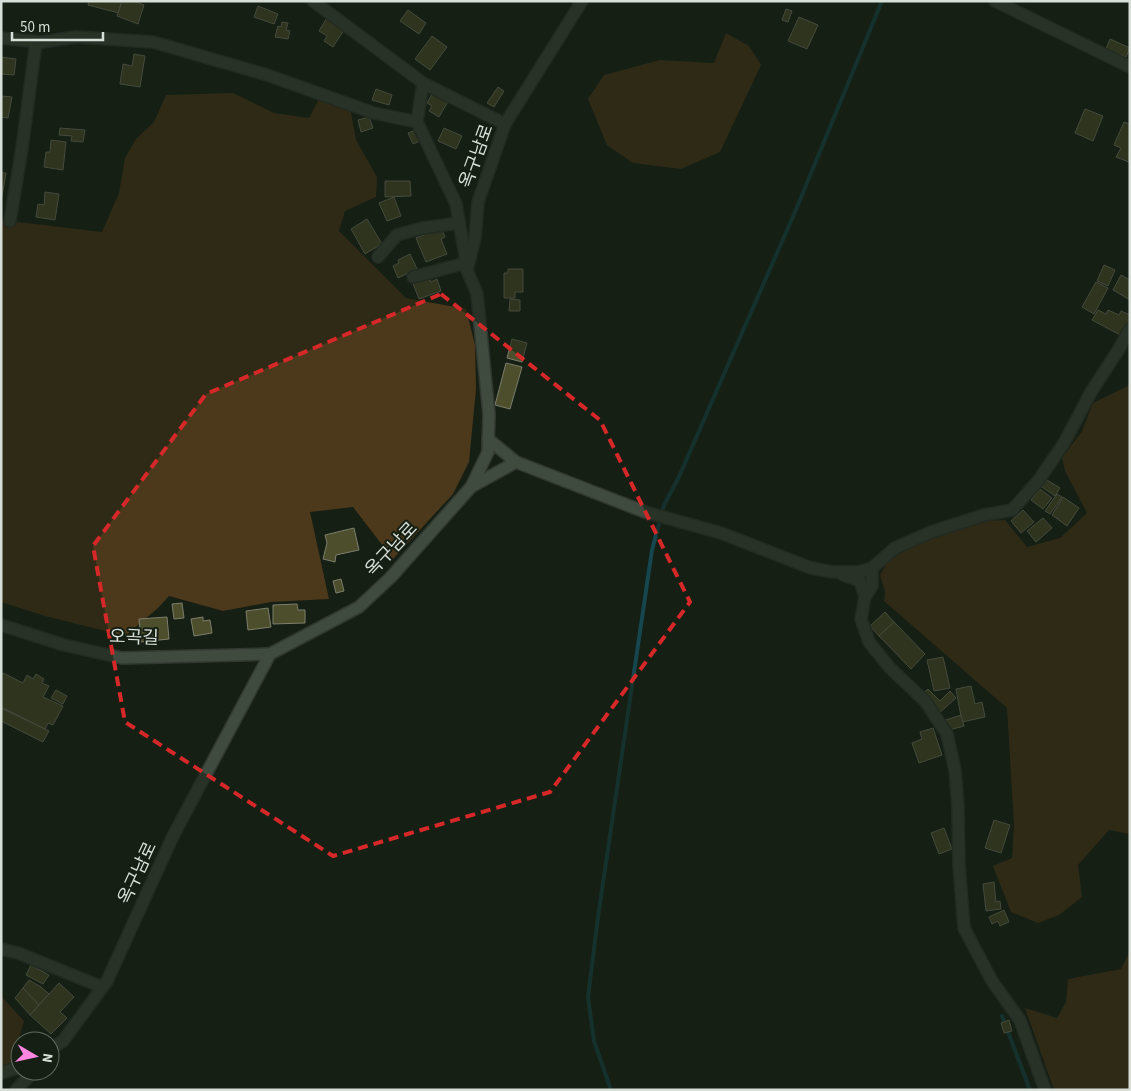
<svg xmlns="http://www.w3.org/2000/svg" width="1131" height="1091" font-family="'Source Sans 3','Noto Sans KR',sans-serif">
  <rect width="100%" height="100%" fill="#151f14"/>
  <g fill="#4c381a">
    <path d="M726,33L749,46L761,65L720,152L681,169L633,163L607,145L588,99L604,75L660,60L714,63Z"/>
    <path d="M233,93L274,113L309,118L319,99L351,112L356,140L377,177L376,197L345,211L339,231L406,298L466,309L475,345L476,389L469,462L453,494L393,559L353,507L310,512L329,599L271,602L223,611L169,596L158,608L125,636L45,616L1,602V220L102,232L119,193L125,158L136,139L154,122L166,95Z"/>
    <path d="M1130,385V834L1109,830L1078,865L1082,897L1059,915L1038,923L1011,912L993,866L1012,858L1014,825L1007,708L884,601L885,592L880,575L892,554L930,539L986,521L1005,520L1027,547L1060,538L1087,513L1065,471L1062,458L1082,431L1093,403Z"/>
    <path d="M1130,951V1090H1054L1025,1008L1057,1018L1066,1002L1068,979L1121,969Z"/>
    <path d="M1,996L24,1021L9,1073L1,1077Z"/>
  </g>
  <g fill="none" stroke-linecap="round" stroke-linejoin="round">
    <g stroke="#16474f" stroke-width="4">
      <path d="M1002,1016L1030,1090"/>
      <path d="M611,1090L594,1041L588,997L598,917L652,550L664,505L678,479L795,212L882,1"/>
    </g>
  </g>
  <g fill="#4d4e2b" stroke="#7d7e6d">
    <path d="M89,1H122L119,13L88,5Z"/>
    <path d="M122,1H133L144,5L138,24L117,16Z"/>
    <path d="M258,6L278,14L274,24L254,17Z"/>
    <path d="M786,9L792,11L788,22L782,20Z"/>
    <path d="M408,10L426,23L419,34L400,21Z"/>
    <path d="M328,16L346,27L333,47L324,41L327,36L319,31Z"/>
    <path d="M799,17L818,25L807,49L788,41Z"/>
    <path d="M282,22L288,23L286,30L290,31L288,39L275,37L278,26L281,27Z"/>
    <path d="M432,36L447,47L430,70L415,59Z"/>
    <path d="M1110,39L1130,48L1126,57L1106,49Z"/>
    <path d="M134,54L145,56L140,87L120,84L123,64L132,66Z"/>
    <path d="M1,57L16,59L14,75L1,74Z"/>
    <path d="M498,87L504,91L494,107L487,103Z"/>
    <path d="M376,89L392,95L389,105L372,100Z"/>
    <path d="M435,89L450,98L439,117L429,111L432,106L427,103Z"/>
    <path d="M1,96L12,97L8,118L1,117Z"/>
    <path d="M1085,109L1103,116L1093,141L1075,133Z"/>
    <path d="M369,117L373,128L361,132L358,120Z"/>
    <path d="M1124,122L1130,124L1129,162L1116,157L1121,148L1114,145Z"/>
    <path d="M60,128L85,130L83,142L71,141L72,136L59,135Z"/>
    <path d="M444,128L462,136L456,149L438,141Z"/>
    <path d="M416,130L420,141L413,144L408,133Z"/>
    <path d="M51,140L66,142L63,170L44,167L46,152H50Z"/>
    <path d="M1,173H6L1,202Z"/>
    <path d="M385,181H410L411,196L385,197Z"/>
    <path d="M45,192L59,194L55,220L36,217L38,204L44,205Z"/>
    <path d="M394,197L401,216L387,221L379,203Z"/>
    <path d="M367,219L382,244L365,254L351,229Z"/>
    <path d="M441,228L445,237L441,239L447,254L426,262L416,238Z"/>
    <path d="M410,254L417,269L398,278L393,266L399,263L398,260Z"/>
    <path d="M1104,265L1115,270L1108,286L1097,281Z"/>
    <path d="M508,269H523V292H515V298H504V273H508Z"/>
    <path d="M428,275L431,282L437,279L441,291L419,299L412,281Z"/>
    <path d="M1121,275L1130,280V300L1113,290Z"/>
    <path d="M1096,282L1108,288L1094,314L1082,307Z"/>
    <path d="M510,299L520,300V311H509Z"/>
    <path d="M1098,310L1106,314L1108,310L1119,315L1121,311L1130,315V322L1122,336L1092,320Z"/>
    <path d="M512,339L527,343L522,362L507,358Z"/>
    <path d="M506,363L522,367L510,409L495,405Z"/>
    <path d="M1047,480L1060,488L1055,496L1042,487Z"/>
    <path d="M1040,489L1052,498L1043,509L1031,500Z"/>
    <path d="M1057,494L1062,497L1050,514L1045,511Z"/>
    <path d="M1063,497L1079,508L1067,526L1052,515Z"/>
    <path d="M1023,510L1034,522L1021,533L1011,521Z"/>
    <path d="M1043,518L1052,528L1036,542L1027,531Z"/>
    <path d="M354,528L359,550L336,555L335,562L323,559L327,543L325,535Z"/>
    <path d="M341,579L344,591L336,593L333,581Z"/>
    <path d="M182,603L184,618L174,619L172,604Z"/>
    <path d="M297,604L298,610H305V623L273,624V605Z"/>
    <path d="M268,608L271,627L248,630L246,611Z"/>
    <path d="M885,612L894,622L879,636L870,626Z"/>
    <path d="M167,617L169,639L141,642L139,619Z"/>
    <path d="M203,617V621L210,620L212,633L194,636L191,619Z"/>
    <path d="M894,622L925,654L911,669L879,636Z"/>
    <path d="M943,657L950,688L934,691L927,660Z"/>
    <path d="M3,673L23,683L27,675L33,679L36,674L44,679L42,683L49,686L43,697L63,706L53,725L48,723L45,729L1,707V676Z"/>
    <path d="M971,686L975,704L982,702L985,717L962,722L956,689Z"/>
    <path d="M928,689L940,701L950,691L956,698L939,713L922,694Z"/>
    <path d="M56,690L67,696L63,704L51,698Z"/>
    <path d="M1,708L49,731L43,742L1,721Z"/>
    <path d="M961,715L964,726L949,730L946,720Z"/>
    <path d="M933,728L942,755L919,763L912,743L922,739L920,732Z"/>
    <path d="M994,820L1010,825L1001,853L985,848Z"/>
    <path d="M944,828L952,849L939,854L931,833Z"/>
    <path d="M994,882L996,902L1000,901L1001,909L986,911L983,884Z"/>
    <path d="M1004,910L1009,922L1000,926L998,921L992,924L989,917Z"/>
    <path d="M31,965L49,975L43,984L26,975Z"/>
    <path d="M29,980L41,987L49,994L39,1005L23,988Z"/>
    <path d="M59,983L74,997L60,1012L67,1018L51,1034L30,1015Z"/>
    <path d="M23,988L39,1005L30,1015L15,998Z"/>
    <path d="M1009,1020L1012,1031L1004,1033L1001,1023Z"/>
  </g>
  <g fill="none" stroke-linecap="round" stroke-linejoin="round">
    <defs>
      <g id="minor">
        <path d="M313,1L423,83L505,124"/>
        <path d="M995,1L1130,67"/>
        <path d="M1,38L41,42L76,37L153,42L267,75L374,113L417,122L456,204L467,266"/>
        <path d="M417,122L423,83"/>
        <path d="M10,221L22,148L36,42"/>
        <path d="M378,257L397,235L422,228L459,223"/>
        <path d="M413,277L466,263"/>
        <path d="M488,439L516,462L645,512L721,533L811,568L833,572H858L872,568L895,548L931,532L984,515L1012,510L1038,481L1064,443L1091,392L1117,352L1130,329"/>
        <path d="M471,487L516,462"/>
        <path d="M872,568V586L865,597L861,619L869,642L890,668L925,701L947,734L955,770L958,808L959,865L964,928L992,981L1020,1020L1045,1090"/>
        <path d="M843,575L860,581L865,597"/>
        <path d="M1,625L64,645L122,658L270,654"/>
        <path d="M1,949L18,953L102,987"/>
        <path d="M50,1049L63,1041L107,981L173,836L270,654L359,607L391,577L471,487L488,452L489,414L477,294L467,270L475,238L478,202L505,124L582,1"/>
        <path d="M1,1073L20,1067"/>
        <path d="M16,1090L34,1071"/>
      </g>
    </defs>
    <use href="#minor" stroke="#313831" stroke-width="14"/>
    <use href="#minor" stroke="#3f4b3e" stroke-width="11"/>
  </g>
  <path d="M0 0H1131V1091H0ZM441,294L600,420L690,602L550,792L333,856L125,722L93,546L206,394Z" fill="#151f14" fill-opacity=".55" fill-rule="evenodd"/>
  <path fill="none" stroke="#d62828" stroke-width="4" stroke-dasharray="10 6" stroke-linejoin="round" d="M441,294L600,420L690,602L550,792L333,856L125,722L93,546L206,394Z"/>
  <g text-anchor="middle" stroke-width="4" stroke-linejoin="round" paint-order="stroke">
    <g font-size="18" fill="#d8dfd8" stroke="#151f14">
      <text transform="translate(476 156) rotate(-70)" y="6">옥구남로</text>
      <text transform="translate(391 549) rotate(-47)" y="6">옥구남로</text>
      <text transform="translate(134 637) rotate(2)" y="6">오곡길</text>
      <text transform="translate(137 873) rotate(-65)" y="6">옥구남로</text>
    </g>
  </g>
  <rect width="1131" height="1091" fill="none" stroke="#d8dfd8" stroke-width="5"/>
  <g transform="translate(35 1056) rotate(99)"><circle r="24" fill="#151f14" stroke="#636c62"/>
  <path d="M0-4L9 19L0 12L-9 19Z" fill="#fe86e0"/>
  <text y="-8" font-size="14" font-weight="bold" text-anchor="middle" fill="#d8dfd8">N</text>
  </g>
  <path d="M12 32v8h91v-8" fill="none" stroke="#d8dfd8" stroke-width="2.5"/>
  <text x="20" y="32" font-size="15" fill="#d8dfd8" stroke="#151f14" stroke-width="4" paint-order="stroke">50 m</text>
</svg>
